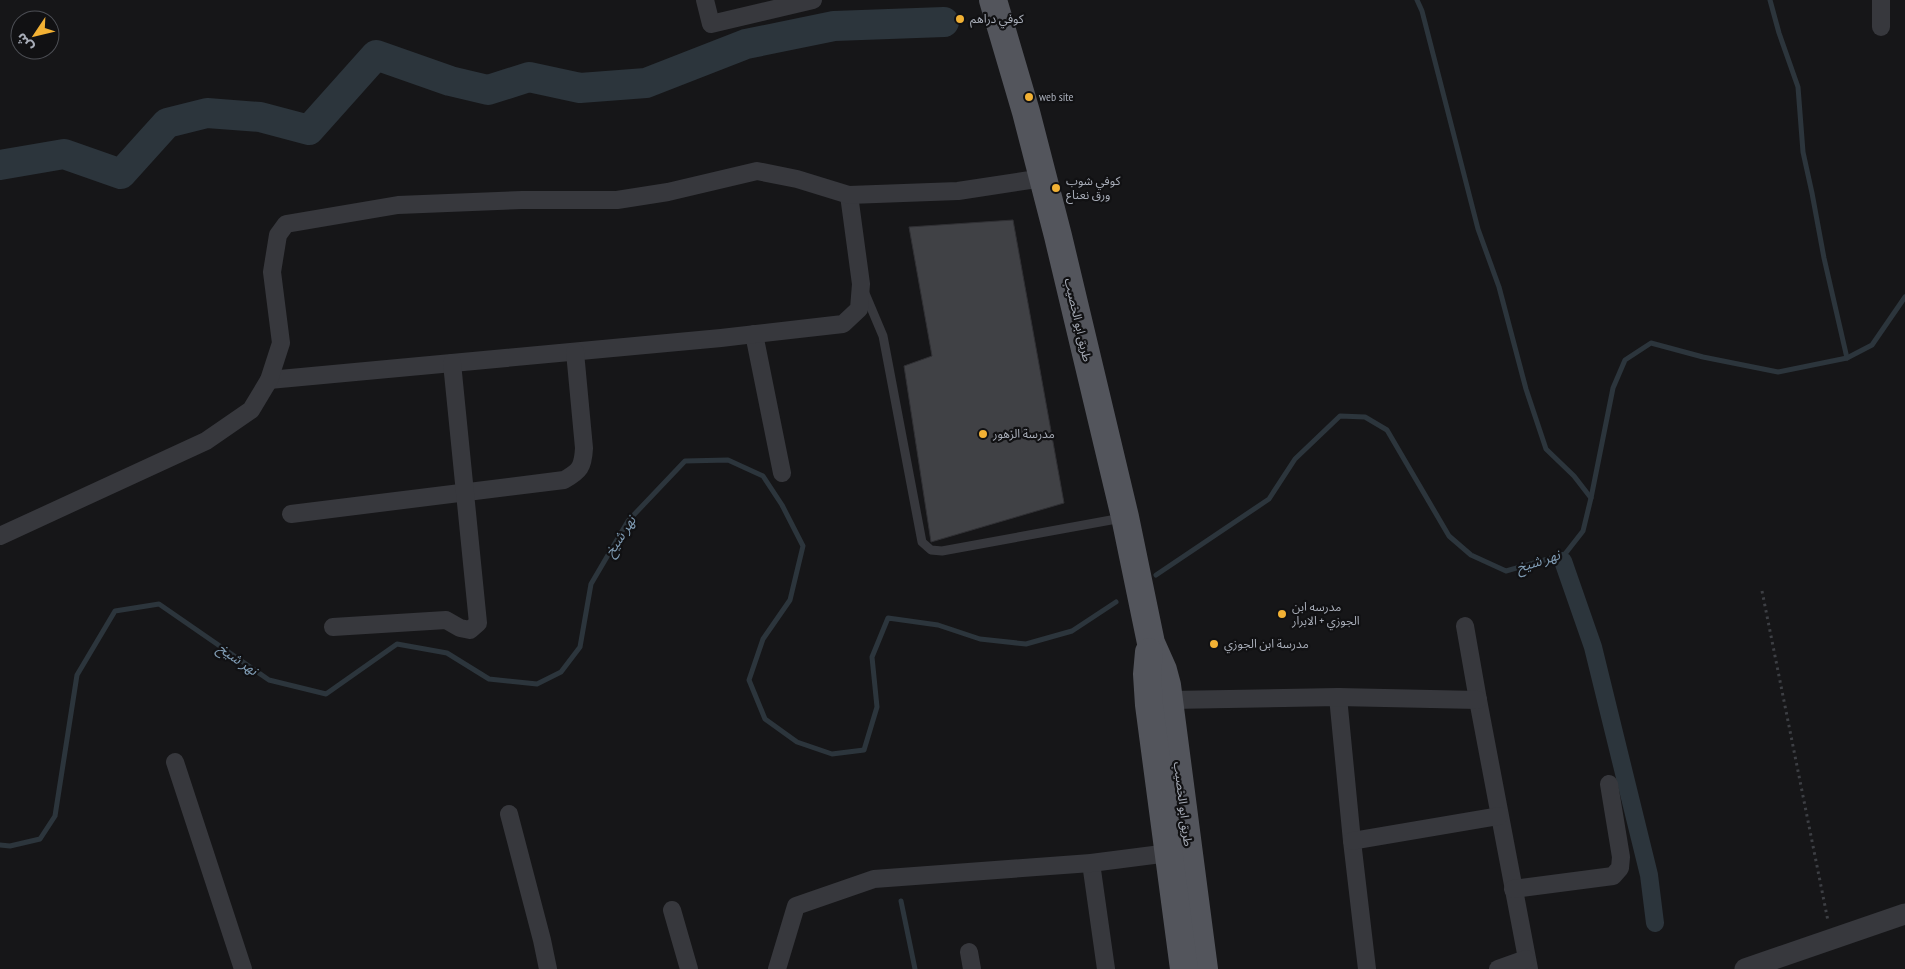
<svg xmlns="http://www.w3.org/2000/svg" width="1905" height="969" font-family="'PT Sans Narrow','Noto Sans Arabic',sans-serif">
  <rect width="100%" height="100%" fill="#161618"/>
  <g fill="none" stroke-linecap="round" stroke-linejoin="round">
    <g stroke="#2c353c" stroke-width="5">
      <path d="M1417,0L1422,11L1478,229L1499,287L1526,389L1546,449L1574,476L1591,498"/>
      <path d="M1770,0L1779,33L1798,87L1803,152L1812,193L1824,258L1847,358"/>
      <path d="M1156,575L1269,499L1295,459L1340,416L1365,417L1387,430L1449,536L1471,555L1506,571L1565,554L1583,531L1591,498L1613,388L1625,360L1651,343L1703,357L1778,372L1847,358L1872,345L1905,297"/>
      <path d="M0,845L10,846L40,839L55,816L77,675L115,611L159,604L269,680L326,694L397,644L447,653L489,679L537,684L561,672L580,647L591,584L628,521L685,461L728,460L763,476L782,505L803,546L790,600L763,639L749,680L765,719L797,742L832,754L864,750L877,707L872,657L888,618L938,625L980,639L1026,644L1072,631L1116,602"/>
      <path d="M901,901L915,969"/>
    </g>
    <path stroke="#2c353c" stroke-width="18" d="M1563,561L1593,647L1649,875L1655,923"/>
    <path stroke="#2c353c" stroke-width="30" d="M0,165L64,154L121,174L167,123L207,113L260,117L309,130L376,55L450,81L488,90L529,77L580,88L646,83L746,44L834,26L944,22"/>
  </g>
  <path fill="#404145" stroke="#303034" d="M1013,220L1064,503L931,542L904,366L932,356L909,227Z"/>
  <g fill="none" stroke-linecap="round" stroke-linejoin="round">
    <path stroke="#3d3f44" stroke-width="3" stroke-dasharray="2.5 4" stroke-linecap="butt" d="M1762,591L1828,921"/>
    <path stroke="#37383d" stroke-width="9" d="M864,291L883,336L922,542L931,550L942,551L1122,518"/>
    <g stroke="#37383d" stroke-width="18">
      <path d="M705,0L711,24L813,0"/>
      <path d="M1881,0V27"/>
      <path d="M754,334L782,473"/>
      <path d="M269,380L721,338L843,324L859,309L861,284L849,195"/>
      <path d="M291,514L564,480C580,471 583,467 584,448L575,352"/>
      <path d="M0,536L206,441L251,410L269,380L281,343L272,272L278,235L286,224L398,205L522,200H617L668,192L757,171L797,179L849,195L958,191L1043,178"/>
      <path d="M1465,626L1478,700L1529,969"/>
      <path d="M333,627L446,620L460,628L470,630L478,623L452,363"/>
      <path d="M1338,697L1352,841L1367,969"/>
      <path d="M1170,700L1338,697L1478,700"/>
      <path d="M175,762L243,969"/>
      <path d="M509,814L542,940L548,969"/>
      <path d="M1352,841L1499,816"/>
      <path d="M1091,863L1106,969"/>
      <path d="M1513,889L1613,876L1620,868L1621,857L1609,784"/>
      <path d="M672,910L689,969"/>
      <path d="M969,952L972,969"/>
      <path d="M777,969L796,906L874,879L1091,863L1169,853"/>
      <path d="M1498,969L1526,959"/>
    </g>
    <path stroke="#37383d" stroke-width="21" d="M1745,969L1905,914"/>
    <g stroke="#53555c" stroke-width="28">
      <path d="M993,0L1026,112L1058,236L1125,517L1151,643L1163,670L1167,685L1204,969"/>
      <path d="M1149,652L1147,674L1149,705L1184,969"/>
    </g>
  </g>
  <g fill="#f2b134" stroke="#111113" stroke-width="2">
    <circle cx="960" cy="19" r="5"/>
    <circle cx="1029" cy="97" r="5"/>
    <circle cx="1056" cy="188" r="5"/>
    <circle cx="983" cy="434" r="5"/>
    <circle cx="1282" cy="614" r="5"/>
    <circle cx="1214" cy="644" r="5"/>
  </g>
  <g text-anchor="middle" stroke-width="4.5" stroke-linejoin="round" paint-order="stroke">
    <g font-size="12" fill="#a8adb8" stroke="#111113" text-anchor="start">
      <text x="970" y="23">كوفي دراهم</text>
      <text x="1039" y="101">web site</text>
      <text x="1066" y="185">كوفي شوب<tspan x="1066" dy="14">ورق نعناع</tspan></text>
      <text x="993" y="438">مدرسة الزهور</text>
      <text x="1292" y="611">مدرسه ابن<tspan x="1292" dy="14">الجوزي + الابرار</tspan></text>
      <text x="1224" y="648">مدرسة ابن الجوزي</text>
    </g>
    <g font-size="12" fill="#a8adb8" stroke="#111113">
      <text transform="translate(1078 320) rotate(77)" y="4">طريق ابو الخصيب</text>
      <text transform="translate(1183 804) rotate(83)" y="4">طريق ابو الخصيب</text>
    </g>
    <g font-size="14" font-style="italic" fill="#7f9bb3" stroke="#111113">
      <text transform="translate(620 536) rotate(-57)" y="5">نهر شيخ</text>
      <text transform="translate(1538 561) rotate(-18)" y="5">نهر شيخ</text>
      <text transform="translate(238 659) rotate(35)" y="5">نهر شيخ</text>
    </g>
  </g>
  <g transform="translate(35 35) rotate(235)"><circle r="24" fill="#111113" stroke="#4d4f55"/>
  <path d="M0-4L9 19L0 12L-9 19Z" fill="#f2b134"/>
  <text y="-8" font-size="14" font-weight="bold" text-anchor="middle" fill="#a8adb8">ش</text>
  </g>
</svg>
